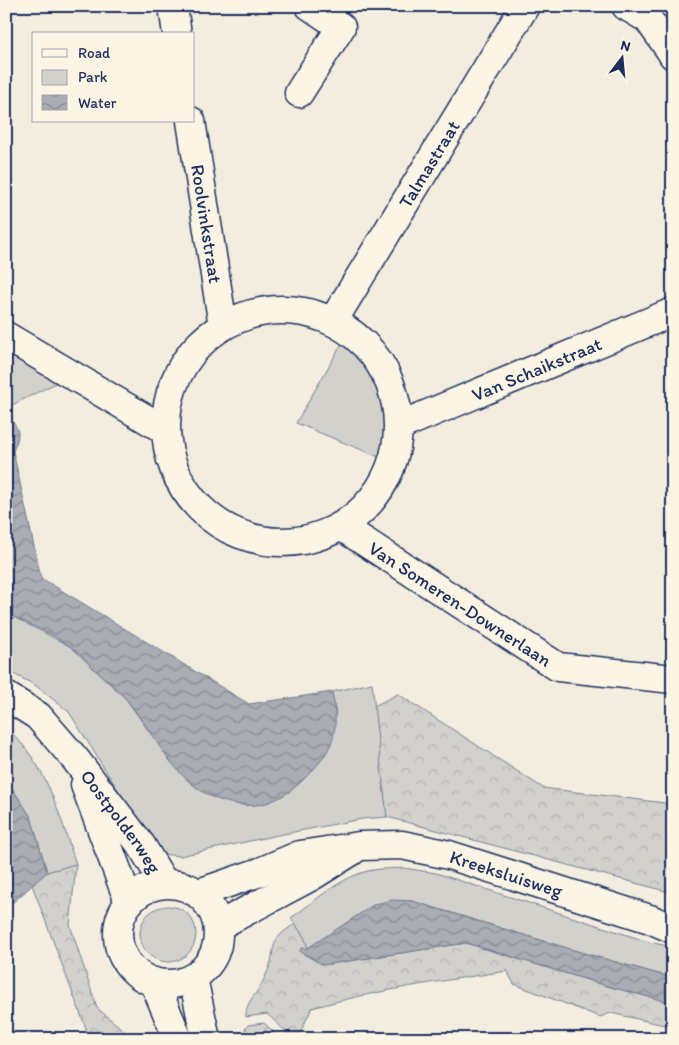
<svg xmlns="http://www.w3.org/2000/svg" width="679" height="1045" font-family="Itim,sans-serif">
  <defs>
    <pattern id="forest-crowns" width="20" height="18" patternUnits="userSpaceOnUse" patternTransform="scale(1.25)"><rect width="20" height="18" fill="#d3d1cc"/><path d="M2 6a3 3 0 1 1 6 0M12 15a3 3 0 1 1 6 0" fill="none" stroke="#b5b4b2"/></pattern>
    <pattern id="water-waves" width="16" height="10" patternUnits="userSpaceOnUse" patternTransform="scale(1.25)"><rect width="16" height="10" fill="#a9acb3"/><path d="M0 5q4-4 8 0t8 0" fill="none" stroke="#898c95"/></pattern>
  </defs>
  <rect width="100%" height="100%" fill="#f3ede0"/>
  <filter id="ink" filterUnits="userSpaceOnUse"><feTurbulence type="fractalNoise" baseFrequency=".02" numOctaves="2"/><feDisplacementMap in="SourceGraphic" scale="10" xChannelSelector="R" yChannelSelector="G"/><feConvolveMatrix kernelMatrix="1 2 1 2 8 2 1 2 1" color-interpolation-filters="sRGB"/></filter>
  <g filter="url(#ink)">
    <g fill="#d3d1cc" stroke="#778095">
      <path d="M358,337L383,366L394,398L398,432L391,462L296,423L341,345Z"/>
      <path d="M6,350L62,380L6,408Z"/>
      <path d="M6,613L71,647L126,699L170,761L192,784L336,714L332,692L372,683L387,817L362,819L273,836L180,856L161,854L137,830L121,795L69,712L35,685L6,670Z"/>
      <path d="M6,728C47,763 59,814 76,864L47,872L31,817L6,779Z"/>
      <path d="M404,868L436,873L649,942L673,947V978L580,952L412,901L375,904L308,948L304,937L291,918C314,902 337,880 364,872C377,868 391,869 404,868Z"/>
      <circle cx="168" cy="934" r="28"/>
    </g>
    <g fill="url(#forest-crowns)" stroke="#778095">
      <path d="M398,694L543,788L673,804V893L387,817L374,706Z"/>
      <path d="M76,864L70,925L97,1008L128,1034L129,1039H90L32,885L47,872Z"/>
      <path d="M295,924L304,937L308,948L323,965L466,943L614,988L673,1003V1027L611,1013L600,1017L514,984L507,971C442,981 376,990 312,1008L297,1039H294L267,1014L246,1017C246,1004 251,1000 258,990C263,982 267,973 270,965C273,956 272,947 277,939C281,933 289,928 295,924Z"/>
      <path d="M264,1023L281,1039H239L248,1025Z"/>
    </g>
    <g fill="url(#water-waves)" stroke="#707a91">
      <path d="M6,414C20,429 21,433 13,451L41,578L249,704L332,692C340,734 334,750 303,780C287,796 265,808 242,805C180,799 161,741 126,699C116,688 104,678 93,668C86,661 79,652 71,647C51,633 28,624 6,613Z"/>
      <path d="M6,779L31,817L47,872L11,904L6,900Z"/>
      <path d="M392,900L412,901L580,952L673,978V1003L614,988L466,943L323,965L300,952L301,948H308L375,904Z"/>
    </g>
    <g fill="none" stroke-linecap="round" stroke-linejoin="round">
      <defs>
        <g id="street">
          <path d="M173,6L177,34"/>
          <path d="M626,6L648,19L670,50L673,55"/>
          <path d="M299,93L341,27L310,6"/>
          <path id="s1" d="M191,121L223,326"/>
          <circle cx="282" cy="426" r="116"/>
          <path id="s2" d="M333,321L525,6"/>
          <path d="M6,336L165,430"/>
          <path id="s3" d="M399,426L673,312"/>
          <path id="s4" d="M342,527L558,667L673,679"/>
        </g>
        <g id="secondary">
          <path id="s5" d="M6,696L38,716L76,760L141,845L164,883"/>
          <path d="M85,785L129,902"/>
          <circle cx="168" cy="934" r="50"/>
          <path id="s6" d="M199,893L260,872L300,855L359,846L402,845L449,855L650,919L673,929"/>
          <path d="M218,926L312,876L352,851"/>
          <path d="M193,978L206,1039"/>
          <path d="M154,982L178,1039"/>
        </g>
      </defs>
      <use href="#street" stroke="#1b2f5e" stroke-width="31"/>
      <use href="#secondary" stroke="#1b2f5e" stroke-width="31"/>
      <use href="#street" stroke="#fcf5e5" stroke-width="28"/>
      <use href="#secondary" stroke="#fcf5e5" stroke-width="28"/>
    </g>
  </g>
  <g text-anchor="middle" stroke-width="4" stroke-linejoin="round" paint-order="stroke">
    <g font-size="19" fill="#1b2f5e" stroke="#fcf5e5">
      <text dy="7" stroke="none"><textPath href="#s2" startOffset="184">Talmastraat</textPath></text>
      <text dy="7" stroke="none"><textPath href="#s1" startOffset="104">Roolvinkstraat</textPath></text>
      <text dy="7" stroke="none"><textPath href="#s3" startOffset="149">Van Schaikstraat</textPath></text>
      <text dy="7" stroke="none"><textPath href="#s4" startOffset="141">Van Someren-Downerlaan</textPath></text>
      <text dy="7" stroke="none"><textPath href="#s5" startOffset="172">Oostpolderweg</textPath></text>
      <text dy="7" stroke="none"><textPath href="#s6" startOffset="319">Kreeksluisweg</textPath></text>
    </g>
  </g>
  <rect width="679" height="1045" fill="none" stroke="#fcf5e5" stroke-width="25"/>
  <rect x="12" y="12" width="654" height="1020" fill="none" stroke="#1b2f5e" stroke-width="2" filter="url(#ink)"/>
  <rect x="32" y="32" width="162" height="90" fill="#fcf5e5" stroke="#a2a6af"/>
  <rect x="42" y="49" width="25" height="8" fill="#fcf5e5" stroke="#a2a6af"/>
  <text x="78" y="58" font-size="15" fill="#1b2f5e">Road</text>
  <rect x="42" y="70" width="25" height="15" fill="#d3d1cc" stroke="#a2a6af"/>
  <text x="78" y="82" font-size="15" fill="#1b2f5e">Park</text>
  <rect x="42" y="95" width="25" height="15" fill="url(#water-waves)" stroke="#a2a6af"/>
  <text x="78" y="108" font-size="15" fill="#1b2f5e">Water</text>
  <g transform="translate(622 58) rotate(16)" stroke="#fcf5e5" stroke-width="4" paint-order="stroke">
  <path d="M0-4L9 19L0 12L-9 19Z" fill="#1b2f5e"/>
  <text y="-8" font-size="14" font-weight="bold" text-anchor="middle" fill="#1b2f5e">N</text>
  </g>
</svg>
